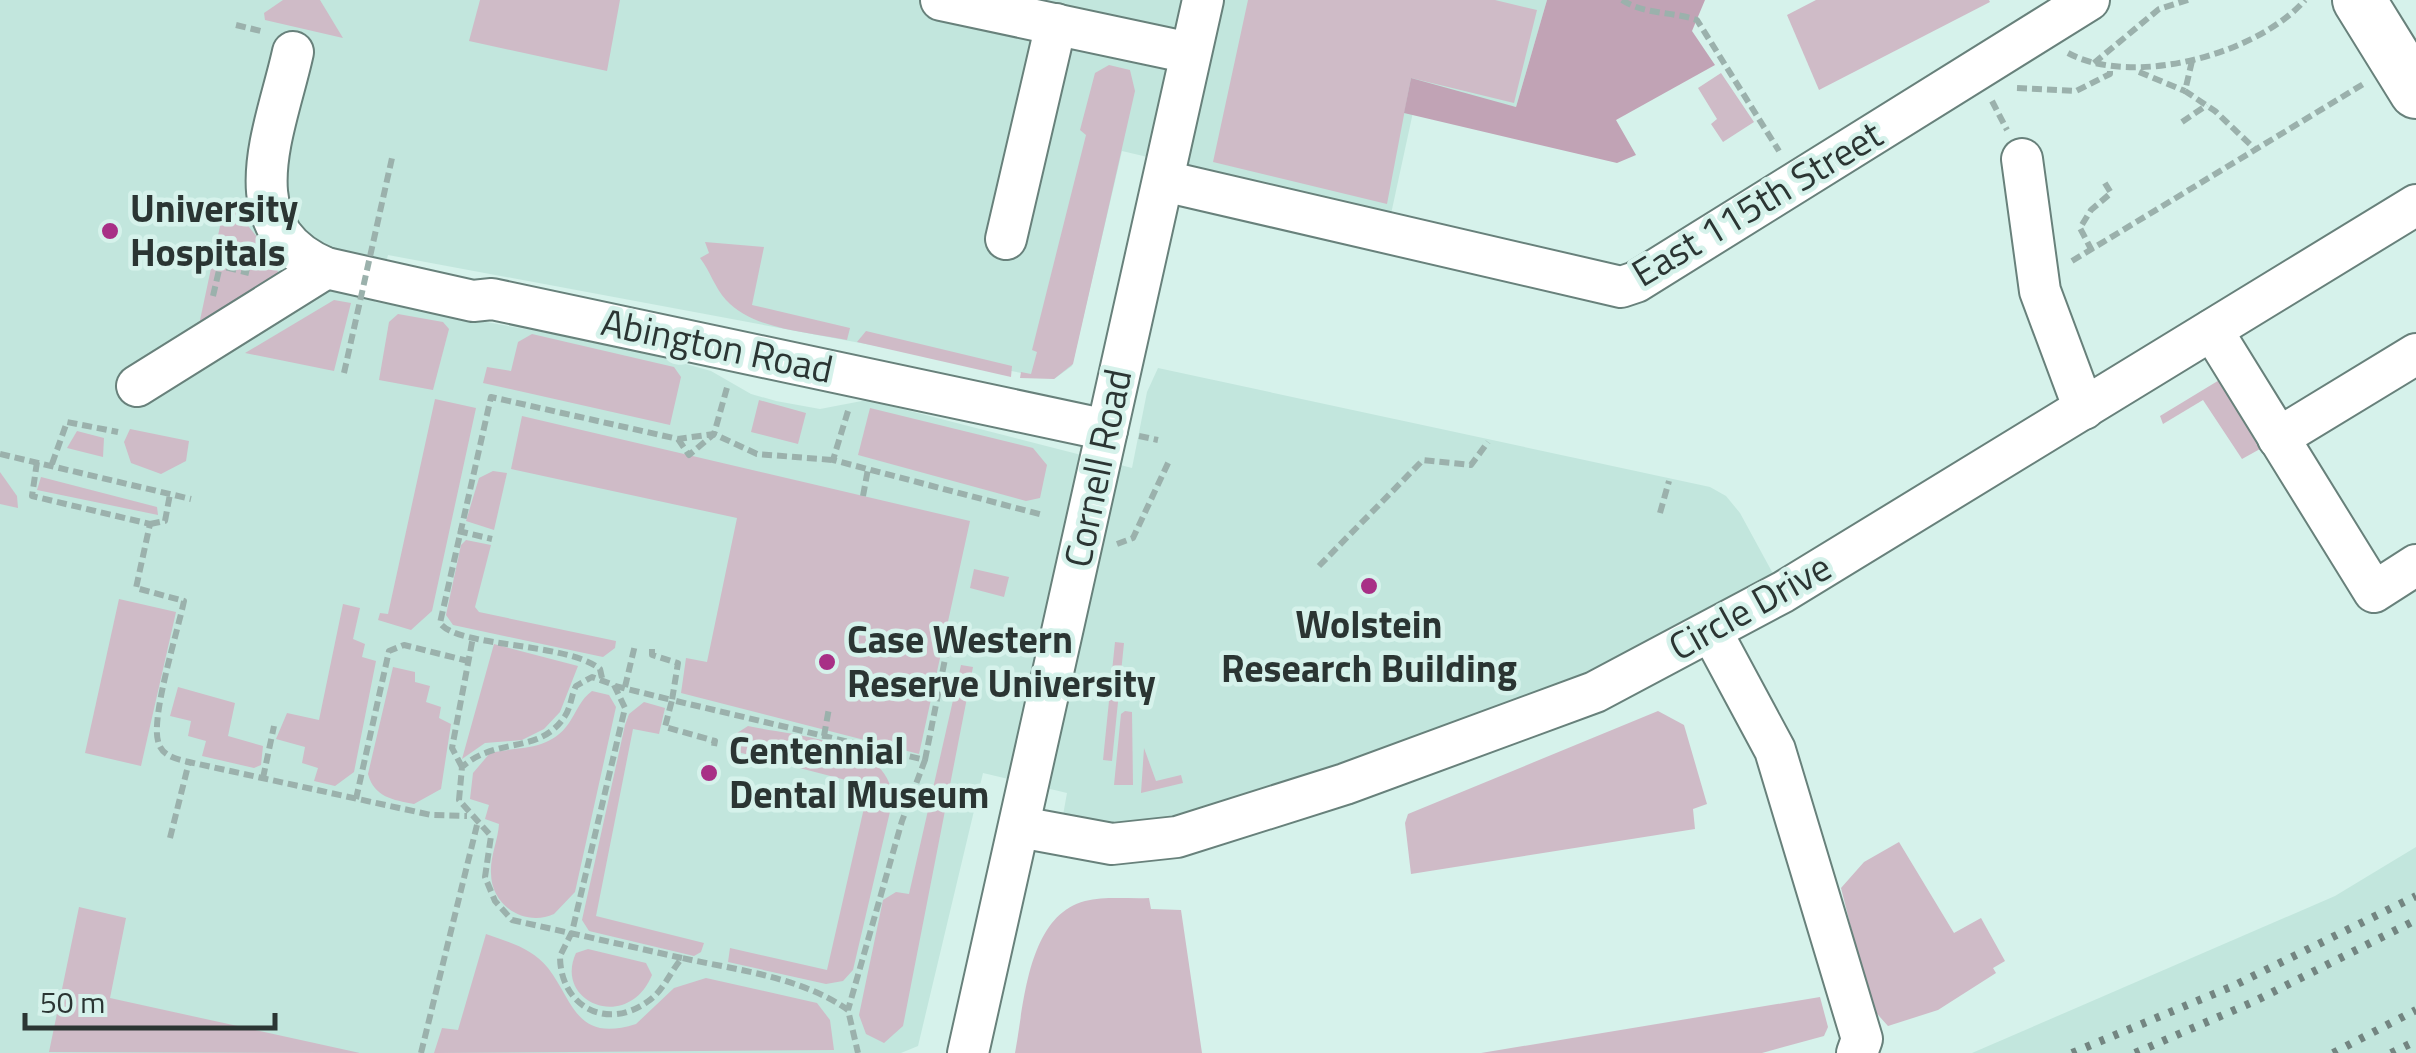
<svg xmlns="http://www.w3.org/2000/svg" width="2416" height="1053" font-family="'Titillium Web',sans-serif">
  <rect width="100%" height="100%" fill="#d6f2eb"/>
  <g fill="#c2e6dd">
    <path d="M0,0H1547L1516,107L1418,89L1391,214L1122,151L1072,366L1054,379L388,255L375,302L620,346L711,371L751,394L776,401L820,409L867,400L1132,468L1147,392L1158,368L1710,487L1726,496L1740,513L1783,592L1711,631L1224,824L1060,832L1067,793L983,773L918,1046L901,1053H0Z"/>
    <path d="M2416,847V1053H1972L2335,896Z"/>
  </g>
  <g fill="#cfbbc7">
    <path d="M283,0H320L343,38L265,20L264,13Z"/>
    <path d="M480,0H620L607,71L469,41Z"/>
    <path d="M1248,0H1495L1537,10L1514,103L1411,78L1387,204L1213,162Z"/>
    <path d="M1816,0H1989L1990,2L1819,90L1787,15Z"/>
    <path d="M1109,65L1130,70L1135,91L1073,364L1054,379L1020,378L1021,372L1031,374L1037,352L1032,350L1086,135L1080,130L1095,73Z"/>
    <path d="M1721,73L1754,122L1723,142L1711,124L1717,119L1698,88Z"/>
    <path d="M226,198L277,262L278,275L196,339Z"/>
    <path d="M705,242L764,247L752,305L850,328L847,340C810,332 753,330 726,300C715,288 710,271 700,258L709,253Z"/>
    <path d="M334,300L351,303L334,371L245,353Z"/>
    <path d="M398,314L443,322L449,329L433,390L379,380L389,322Z"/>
    <path d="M866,331L1012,366L1011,377L857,342Z"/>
    <path d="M532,334L674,367L681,377L670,425L483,383L487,367L511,371L518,342Z"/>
    <path d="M2221,379L2269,444L2242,459L2203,400L2163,424L2160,416Z"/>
    <path d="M435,399L476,408L432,611L411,630L378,620L380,613L388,614Z"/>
    <path d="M759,400L806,413L798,444L751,432Z"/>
    <path d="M870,408L1033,448L1047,465L1040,498L1026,501L858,455Z"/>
    <path d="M522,416L970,521L919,754L681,693L686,658L707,662L737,518L511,469Z"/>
    <path d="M130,429L189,441L186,461L161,474L131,463L124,442Z"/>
    <path d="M77,431L104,438L103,457L67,448Z"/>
    <path d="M493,471L507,473L494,530L466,521L479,478Z"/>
    <path d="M0,472L17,496L18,508L0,504Z"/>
    <path d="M41,477L157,507L158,515L37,490Z"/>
    <path d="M466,540L491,545L475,607L479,612L616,641L615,648L603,657L453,625L446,615L461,545Z"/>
    <path d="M974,569L1009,577L1004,597L970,588Z"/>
    <path d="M119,599L176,612L141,766L85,753Z"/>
    <path d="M343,604L360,608L353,639L365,644L362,657L376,661L354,772L335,786L314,781L318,768L302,763L305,747L276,739L287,713L319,720Z"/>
    <path d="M1115,642L1124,643L1112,761L1103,760Z"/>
    <path d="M494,644L578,666L560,712L544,729L522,740L485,743L462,759Z"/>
    <path d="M961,665L973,667L903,1026L884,1043L866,1034L859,1015L883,900L896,892L909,894Z"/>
    <path d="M393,667L415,672V682L430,686L426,702L441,707L439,718L451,724L441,789L414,804C393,800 374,797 368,774Z"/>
    <path d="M178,687L235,703L228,736L263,746L261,765L254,768L202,756L206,741L188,736L191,721L170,716Z"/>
    <path d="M592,691L609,695L616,707L575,892L554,914C525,927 491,906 491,873C490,857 498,840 499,824L485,819L489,805L470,799L473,773L490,753C519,746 549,752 569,723C577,711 580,700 592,691Z"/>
    <path d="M644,702L665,708L659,734L633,729L596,916L704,943L701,952L694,956L589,931L582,920L625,725L629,714Z"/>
    <path d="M1125,711L1132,712L1133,785H1114L1121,714Z"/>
    <path d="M1658,711L1684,725L1707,804L1693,809L1695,829L1411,874L1405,823L1408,814Z"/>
    <path d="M748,726C793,736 896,740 892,803L853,970L843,981L826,984L728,962L730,948L827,970L869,786L730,750L734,735Z"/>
    <path d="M1144,748L1156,781L1181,775L1183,783L1141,793Z"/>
    <path d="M1899,842L1954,933L1981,918L2005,961L1993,968L1996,973L1938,1010L1888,1026L1871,1007L1841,888L1864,862Z"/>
    <path d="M1149,898L1151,909L1181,910L1202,1053H1015C1024,1006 1027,916 1085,901C1105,896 1129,899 1149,898Z"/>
    <path d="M79,907L126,918L110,998L360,1053L49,1052Z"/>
    <path d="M486,934C509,942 532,948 548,968C574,1002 576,1043 636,1024L674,988L706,978L817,1003L830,1020L834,1050L434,1053L442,1028L458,1030Z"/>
    <path d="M588,949L646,963L652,975C628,1033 553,1003 576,953Z"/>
    <path d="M1820,997L1828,1027L1824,1036L1762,1053H1481Z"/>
  </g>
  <path fill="#c1a3b5" d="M1547,0H1705L1692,31L1715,65L1616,120L1636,155L1617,163L1404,113L1411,78L1516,107Z"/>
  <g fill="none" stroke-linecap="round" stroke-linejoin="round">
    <defs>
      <g id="minor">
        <path d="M941,0L1190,53"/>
        <path d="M293,52C276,130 229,227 326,268L473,301L492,299L1107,430"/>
        <path d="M2022,159L2040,291L2084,409"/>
        <path d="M1164,181L1621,287L1636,282L2089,0"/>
        <path d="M1006,239L1056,24"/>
        <path d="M2212,330L2374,592L2416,565"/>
        <path d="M137,386L326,268"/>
        <path d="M2278,438L2416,354"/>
        <path d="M1711,631L1775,750L1862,1039L1857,1053"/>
        <path d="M1020,827L1112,844L1177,837L1345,784L1595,692L1783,592L2416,205"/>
        <path d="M968,1053L1203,0"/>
      </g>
      <path id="major" d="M2359,0L2416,92"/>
    </defs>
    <use href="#minor" stroke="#68817b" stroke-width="44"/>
    <use href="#major" stroke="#68817b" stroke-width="56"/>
    <g stroke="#9bb1ac" stroke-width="6" stroke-dasharray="10 5" stroke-linecap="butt">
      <path d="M1622,0C1645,15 1671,11 1697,20L1779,151"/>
      <path d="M236,25L265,32"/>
      <path d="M2068,53C2133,88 2258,54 2305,0"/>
      <path d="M2192,61L2185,91L2215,111L2256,150"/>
      <path d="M2094,63L2159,9L2188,0"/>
      <path d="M2139,72L2185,91"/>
      <path d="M2017,88L2076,91L2110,74V68"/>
      <path d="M1992,101L2007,130"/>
      <path d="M2182,122L2207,105"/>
      <path d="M2092,251L2080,228L2091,210L2111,193L2103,180"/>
      <path d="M2072,261L2365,83"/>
      <path d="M212,264L249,273"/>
      <path d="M213,296L220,266"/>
      <path d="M848,411L833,460L1043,515"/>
      <path d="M1139,436L1158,440"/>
      <path d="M678,439L689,455L714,434L728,384"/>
      <path d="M0,454L191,499"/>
      <path d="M37,462L32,496L150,524L136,588L184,601C178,630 151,716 158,741C161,756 176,759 189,762L431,815L467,816"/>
      <path d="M52,464L67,422L118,432"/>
      <path d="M863,496L868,469"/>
      <path d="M1660,513L1669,481"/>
      <path d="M150,524L165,521L170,494"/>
      <path d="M458,531L492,539"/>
      <path d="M1117,544L1133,538L1169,461"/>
      <path d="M1319,566L1423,460L1471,465L1488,442"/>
      <path d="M652,649V655L678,663L672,700L925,760L902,821L848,1010"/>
      <path d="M602,678L600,669C567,642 458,648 440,623L491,397L678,439L714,434L757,454L833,460"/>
      <path d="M615,686L672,700L665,727L715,741L714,746"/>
      <path d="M625,687L635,645"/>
      <path d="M824,736L829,708"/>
      <path d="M925,760L947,649L959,640L1009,652"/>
      <path d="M462,767L452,748L473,637"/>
      <path d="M263,778L274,726"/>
      <path d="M356,799L389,651L404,645L468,661"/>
      <path d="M170,838L189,762"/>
      <path d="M682,958L512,920L495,901L485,877L491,836L459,800L462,767C497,736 540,755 565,716C571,707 571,696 576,686L592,677L614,685L625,708L572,932L560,956C560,1006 606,1031 647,1002C663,992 670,972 682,958C737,970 801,977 848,1010L858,1053"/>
      <path d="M421,1053L477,825"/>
    </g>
    <use href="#minor" stroke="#fff" stroke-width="40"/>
    <use href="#major" stroke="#fff" stroke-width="52"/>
    <g stroke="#738581" stroke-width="8" stroke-dasharray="5 10" stroke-linecap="butt">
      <path d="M2072,1053L2233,986L2416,896"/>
      <path d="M2135,1053L2253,1002L2416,920"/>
      <path d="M2333,1053L2416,1010"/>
      <path d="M2391,1053L2416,1041"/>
    </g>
    <path stroke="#9bb1ac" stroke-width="6" stroke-dasharray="10 5" stroke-linecap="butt" d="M344,373L392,158"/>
  </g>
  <g fill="#a83086" stroke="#d6f2eb" stroke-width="4">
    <circle cx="110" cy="231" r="10"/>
    <circle cx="1369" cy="586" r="10"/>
    <circle cx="827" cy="662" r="10"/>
    <circle cx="709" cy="773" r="10"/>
  </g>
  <g text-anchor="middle" stroke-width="9" stroke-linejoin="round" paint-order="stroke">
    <g font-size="38" fill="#2b3533" stroke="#d6f2eb">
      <text transform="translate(1757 204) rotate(-31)" y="13">East 115th Street</text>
      <text transform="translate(717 346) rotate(12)" y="13">Abington Road</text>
      <text transform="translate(1098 468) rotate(-78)" y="13">Cornell Road</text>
      <text transform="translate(1750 607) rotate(-29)" y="13">Circle Drive</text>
    </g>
    <g font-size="38" font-weight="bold" fill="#2b3533" stroke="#d6f2eb" text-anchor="start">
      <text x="130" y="222">University<tspan x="130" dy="44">Hospitals</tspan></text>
      <text x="1369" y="638" text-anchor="middle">Wolstein<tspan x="1369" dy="44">Research Building</tspan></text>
      <text x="847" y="653">Case Western<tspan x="847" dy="44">Reserve University</tspan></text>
      <text x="729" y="764">Centennial<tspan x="729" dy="44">Dental Museum</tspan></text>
    </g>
  </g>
  <path d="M25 1013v15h250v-15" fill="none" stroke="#2b3533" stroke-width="5"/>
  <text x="40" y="1013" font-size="30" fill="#2b3533" stroke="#d6f2eb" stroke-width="8" paint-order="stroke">50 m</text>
</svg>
